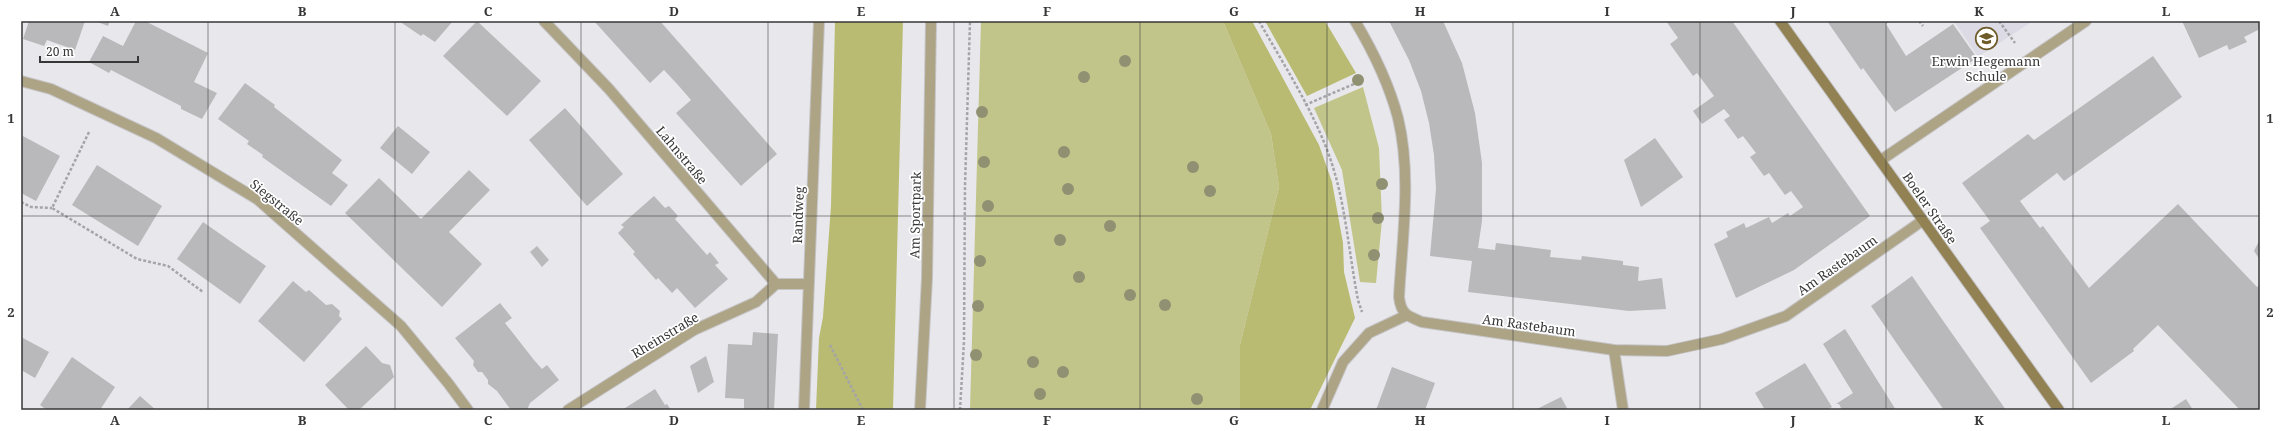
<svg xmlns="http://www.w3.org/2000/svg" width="2281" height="431" font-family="'Noto Serif',serif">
  <rect width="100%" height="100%" fill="#e8e7eb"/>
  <path fill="#dbdae5" d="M1954,21H2033L1978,57Z"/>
  <g fill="#c2c589">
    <path d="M981,21H1223L1271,134L1279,187L1240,345V410H970Z"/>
    <path d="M1363,87L1379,148L1382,220L1376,283L1360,282L1342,170L1314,108Z"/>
  </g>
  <g fill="#b8bb71">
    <path d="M835,21H903L893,410H816L819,338L823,317L831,206Z"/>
    <path d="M1223,21H1252L1319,145L1332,182L1343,243L1344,272L1355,318L1310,410H1240V345L1279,187L1271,134Z"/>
    <path d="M1265,21H1325L1356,73L1307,96Z"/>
  </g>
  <g fill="#b9b9bc">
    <path d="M29,21H85L75,50L47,40L44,46L23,39Z"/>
    <path d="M95,21H110L108,26Z"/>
    <path d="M136,21H145L208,53L194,82L217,93L202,119L181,109V106L111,70L109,73L89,62L103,36L123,46Z"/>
    <path d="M399,21H453L435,42L423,34L421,36Z"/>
    <path d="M477,21L541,81L507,116L443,56Z"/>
    <path d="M594,21H660L777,154L741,186L676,113L691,100L678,85L664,70L650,83Z"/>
    <path d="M1389,21H1443L1462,63L1475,113L1482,163V221L1478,248L1495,250L1496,243L1551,250L1550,257L1581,260L1582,256L1623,261V265L1639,267L1638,281L1662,278L1666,309L1629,311L1468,292L1472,261L1430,256L1436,189L1434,155L1429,123L1421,91L1409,60Z"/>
    <path d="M1666,21H1732L1870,216L1794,270L1736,298L1714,244L1728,237L1726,232L1744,223L1746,228L1769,217L1772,223L1788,213L1790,216L1803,207L1791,191L1785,195L1769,173L1764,176L1750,157L1756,153L1743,136L1738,139L1724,120L1730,116L1724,109L1702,124L1693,111L1714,96L1697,73L1693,76L1670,44L1678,38Z"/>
    <path d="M1827,21H1891L1886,24L1906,56L1953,24L1977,58L1895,112L1863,68L1861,70Z"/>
    <path d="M2182,21H2260V29L2244,37L2247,42L2229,50L2227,45L2199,58Z"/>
    <path d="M2153,56L2182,97L2064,181L2057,173L2020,201L2040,228L2043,226L2089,288L2178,204L2257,287L2260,285V410H2240L2158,325L2133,349L2134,351L2091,383L1980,228L1990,221L1962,183L2028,134L2034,140Z"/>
    <path d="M245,83L275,105L274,107L342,160L332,173L348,185L331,206L262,157L263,155L247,144L249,141L218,119Z"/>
    <path d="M565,108L623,174L587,206L529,140Z"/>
    <path d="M398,126L430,152L412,174L380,148Z"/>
    <path d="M21,135L60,156L36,201L21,193Z"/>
    <path d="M1655,138L1683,177L1641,207L1624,160Z"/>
    <path d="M97,165L162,206L138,246L72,205Z"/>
    <path d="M469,170L490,190L449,232L482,264L442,307L345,213L379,178L421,219Z"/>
    <path d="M654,196L665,208L669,206L678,216L675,219L707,255L710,252L719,263L715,265L728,279L695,308L677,288L672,293L658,278L656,280L633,254L635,252L618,233L624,227L621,225Z"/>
    <path d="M203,222L266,266L240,304L177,259Z"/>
    <path d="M2260,239V260L2254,251Z"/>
    <path d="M537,246L549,260L542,267L530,252Z"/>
    <path d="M1912,276L1946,325L2006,410H1944L1904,354L1871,306Z"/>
    <path d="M293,281L306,292L309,290L326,305L332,304L340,311L339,316L342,319L304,362L258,321Z"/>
    <path d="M500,303L512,318L505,323L534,360L542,369L547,365L559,380L530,403L527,410H511L497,391L488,384V380L482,372H478L473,365L474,361L455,338Z"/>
    <path d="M1845,329L1896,410H1842L1839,404H1836L1853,393L1823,344Z"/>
    <path d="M753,332L778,334L774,410H744V399L725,398L728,344L752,345Z"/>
    <path d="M21,337L49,352L35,378L21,370Z"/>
    <path d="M366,346L382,363L390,365L394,377L359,410H349L325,385Z"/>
    <path d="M706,356L714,382L698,393L690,366Z"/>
    <path d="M72,357L115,387L100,410H47L40,405Z"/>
    <path d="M1805,363L1832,407L1827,410H1765L1755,393Z"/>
    <path d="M1392,367L1435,383L1425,410H1376Z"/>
    <path d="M655,389L665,405L667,404L671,410H622Z"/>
    <path d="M140,396L156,410H127Z"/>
    <path d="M1561,397L1568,410H1535Z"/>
    <path d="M2186,399L2193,410H2169Z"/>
  </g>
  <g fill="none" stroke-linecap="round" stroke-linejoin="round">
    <defs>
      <path id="lane" d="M1322,410L1343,362L1369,333L1405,316"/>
      <g id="street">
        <path d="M544,21L609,89L776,284H808"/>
        <path d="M1355,21C1373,51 1389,84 1398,118C1412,176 1402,239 1399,297C1401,314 1407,316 1422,322L1614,350L1667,351L1722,339L1786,316L1922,221"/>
        <path d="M21,81L51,89L156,138L257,199L401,326L448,383L468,410"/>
        <path d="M1881,160L2086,21"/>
        <path d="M1614,350L1623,410"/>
        <path d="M568,410L694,330L756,302L776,284"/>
        <path d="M804,410L819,21"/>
        <path d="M920,410L927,278L931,21"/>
      </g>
      <path id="secondary" d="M1780,21L2059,410"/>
    </defs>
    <use href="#lane" stroke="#c5c4c7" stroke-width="12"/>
    <use href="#street" stroke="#c5c4c7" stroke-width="12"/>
    <use href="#secondary" stroke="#c5c4c7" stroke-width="12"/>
    <g stroke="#a5a4a7" stroke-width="2.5" stroke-dasharray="3 2" stroke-linecap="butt">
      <path d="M1259,21C1286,69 1320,120 1335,174C1346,212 1350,259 1358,300L1362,312"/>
      <path d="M1919,21L1923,26"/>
      <path d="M1999,21L2015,43"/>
      <path d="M1305,105L1361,81"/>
      <path d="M89,132L52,208L137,259L168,266L203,292"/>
      <path d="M21,202L31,207L52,208"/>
      <path d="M830,345L863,410"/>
      <path d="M960,410L964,341L965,186L970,21"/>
    </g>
    <use href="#lane" stroke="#ada385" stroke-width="10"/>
    <use href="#street" stroke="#ada385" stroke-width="10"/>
    <use href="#secondary" stroke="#918153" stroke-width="10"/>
  </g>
  <g fill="#909073">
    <circle cx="1125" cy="61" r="6"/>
    <circle cx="1084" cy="77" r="6"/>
    <circle cx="1358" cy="80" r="6"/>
    <circle cx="982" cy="112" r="6"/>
    <circle cx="1064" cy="152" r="6"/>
    <circle cx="984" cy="162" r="6"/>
    <circle cx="1193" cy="167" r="6"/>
    <circle cx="1382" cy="184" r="6"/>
    <circle cx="1068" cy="189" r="6"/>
    <circle cx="1210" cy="191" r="6"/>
    <circle cx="988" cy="206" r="6"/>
    <circle cx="1378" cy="218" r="6"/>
    <circle cx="1110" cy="226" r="6"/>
    <circle cx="1060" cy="240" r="6"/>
    <circle cx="1374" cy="255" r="6"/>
    <circle cx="980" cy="261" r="6"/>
    <circle cx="1079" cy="277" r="6"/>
    <circle cx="1130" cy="295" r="6"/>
    <circle cx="1165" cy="305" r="6"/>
    <circle cx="978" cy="306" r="6"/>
    <circle cx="976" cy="355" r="6"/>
    <circle cx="1033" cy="362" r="6"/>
    <circle cx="1063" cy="372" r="6"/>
    <circle cx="1040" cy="394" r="6"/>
    <circle cx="1197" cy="399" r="6"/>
  </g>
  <path fill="none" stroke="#373738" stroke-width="1" stroke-opacity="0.55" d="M208,21V410M395,21V410M581,21V410M768,21V410M954,21V410M1140,21V410M1327,21V410M1513,21V410M1700,21V410M1886,21V410M2073,21V410M21,216H2260"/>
  <defs>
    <symbol id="school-ring" viewBox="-11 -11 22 22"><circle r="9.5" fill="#fff" stroke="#6d5c2a" stroke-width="1.5"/><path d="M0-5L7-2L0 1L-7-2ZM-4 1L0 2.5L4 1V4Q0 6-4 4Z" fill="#6d5c2a"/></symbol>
  </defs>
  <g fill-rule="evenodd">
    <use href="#school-ring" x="1974" y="26" width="25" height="25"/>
  </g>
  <g text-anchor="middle" stroke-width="3.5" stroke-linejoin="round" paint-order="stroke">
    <g font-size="13" fill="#373738" stroke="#fff">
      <text x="1986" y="66">Erwin Hegemann<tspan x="1986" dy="15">Schule</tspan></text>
    </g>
    <g font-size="13" fill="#373738" stroke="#fff">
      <text transform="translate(682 155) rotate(50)" y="5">Lahnstraße</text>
      <text transform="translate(277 202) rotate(39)" y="5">Siegstraße</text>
      <text transform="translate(1930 208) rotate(55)" y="5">Boeler Straße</text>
      <text transform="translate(798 215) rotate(-88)" y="5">Randweg</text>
      <text transform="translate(915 215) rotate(-89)" y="5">Am Sportpark</text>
      <text transform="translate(1837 265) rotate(-35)" y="5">Am Rastebaum</text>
      <text transform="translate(1529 325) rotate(8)" y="5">Am Rastebaum</text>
      <text transform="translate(665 335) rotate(-31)" y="5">Rheinstraße</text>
    </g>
  </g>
  <rect width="2281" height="431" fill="none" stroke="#ffffff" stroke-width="44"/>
  <path d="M40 56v6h98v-6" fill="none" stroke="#373738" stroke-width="2"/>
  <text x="46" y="56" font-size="12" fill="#373738" stroke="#ffffff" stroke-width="3" paint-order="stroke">20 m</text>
  <rect x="22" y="22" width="2237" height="387" fill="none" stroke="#373738" stroke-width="1.5"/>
  <g font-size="13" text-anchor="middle" font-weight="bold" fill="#373738">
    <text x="115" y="16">A</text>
    <text x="302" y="16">B</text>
    <text x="488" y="16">C</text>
    <text x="674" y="16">D</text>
    <text x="861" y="16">E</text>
    <text x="1047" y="16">F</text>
    <text x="1234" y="16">G</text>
    <text x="1420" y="16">H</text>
    <text x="1607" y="16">I</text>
    <text x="1793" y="16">J</text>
    <text x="1979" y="16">K</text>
    <text x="2166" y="16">L</text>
    <text x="11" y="123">1</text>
    <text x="2270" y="123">1</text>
    <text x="11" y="317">2</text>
    <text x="2270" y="317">2</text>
    <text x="115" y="425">A</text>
    <text x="302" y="425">B</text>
    <text x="488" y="425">C</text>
    <text x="674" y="425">D</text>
    <text x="861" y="425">E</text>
    <text x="1047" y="425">F</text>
    <text x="1234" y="425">G</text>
    <text x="1420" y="425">H</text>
    <text x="1607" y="425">I</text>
    <text x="1793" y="425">J</text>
    <text x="1979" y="425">K</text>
    <text x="2166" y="425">L</text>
  </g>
</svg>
